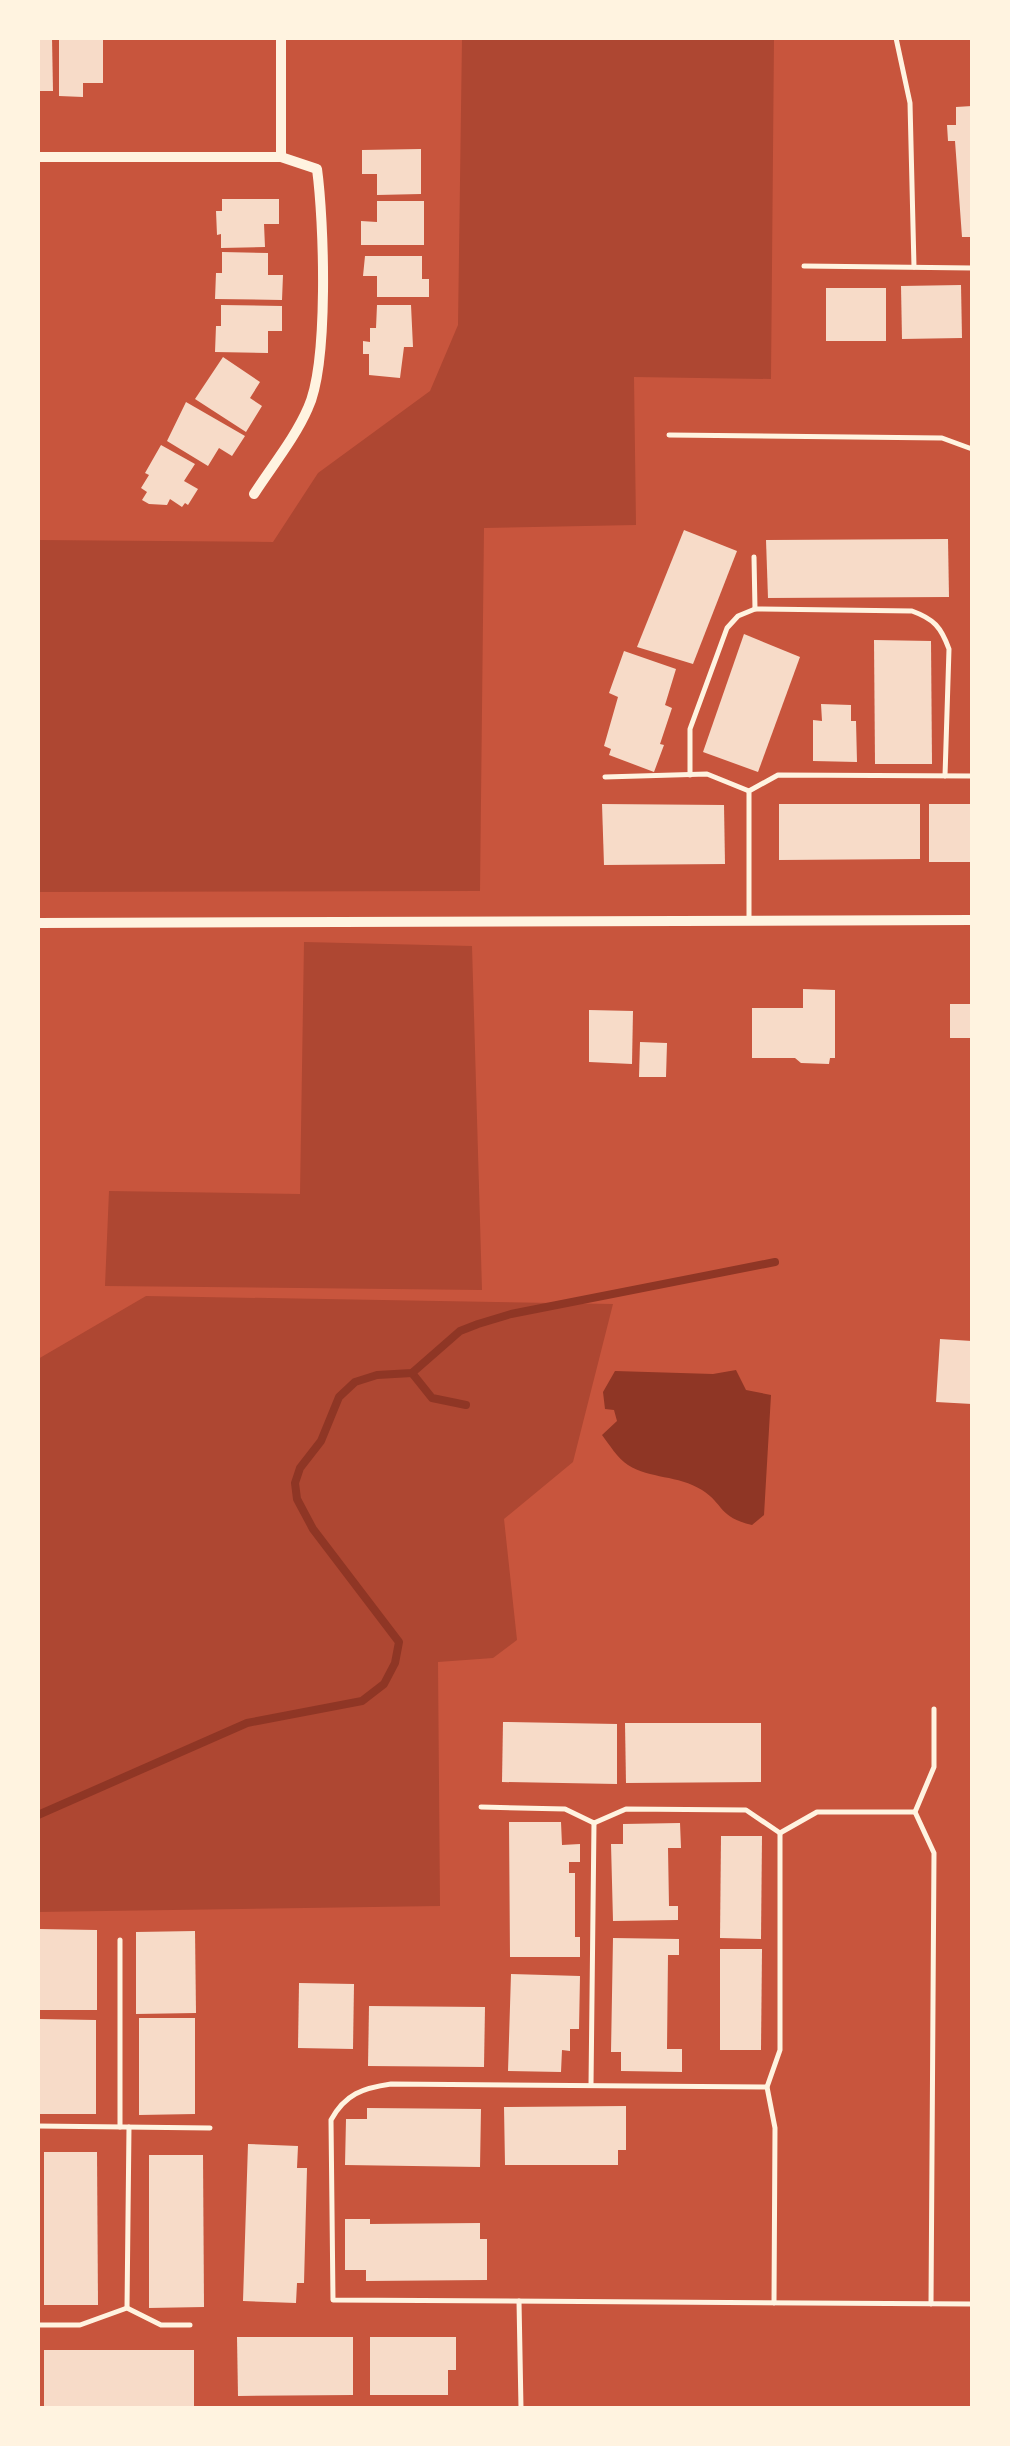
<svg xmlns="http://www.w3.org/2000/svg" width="1010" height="2446" font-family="Signika,sans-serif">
  <rect width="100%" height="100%" fill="#c8553d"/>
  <g fill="#ae4732">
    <path d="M462,38H774L771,379L634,377L636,525L484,528L480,891L38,892V540L273,542L318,473L430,391L458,325Z"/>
    <path d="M304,942L472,946L482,1290L105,1286L109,1191L300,1194Z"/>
    <path d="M146,1296L613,1304L573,1462L504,1519L517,1640L493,1658L438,1662L440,1906L38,1912V1359Z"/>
  </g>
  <path fill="#8f3625" d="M736,1370L746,1390L771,1395L764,1515L752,1525C718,1517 725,1505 702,1490C678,1475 650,1479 628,1465C618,1459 609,1444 602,1435L617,1421L614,1410L605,1409L603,1392L615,1371L713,1374Z"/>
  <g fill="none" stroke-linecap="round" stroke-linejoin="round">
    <g stroke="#8f3625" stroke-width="8">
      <path d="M412,1373L432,1398L466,1405"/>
      <path d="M38,1815L247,1723L362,1701L384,1684L395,1663L399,1642L313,1529L297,1499L295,1483L300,1468L321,1441L339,1397L355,1382L377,1375L412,1373L460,1331L478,1324L511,1314L775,1262"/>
    </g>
  </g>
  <g fill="#f7dbc8">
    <path d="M38,38H52L53,91H38Z"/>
    <path d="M59,38H103V83H83V97L59,96Z"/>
    <path d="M972,106V237H962L955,141H948L947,125H956V107Z"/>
    <path d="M421,149V194L377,195V174H362V150Z"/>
    <path d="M222,199H279V224H264L265,247L221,248V234L217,235L216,211H222Z"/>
    <path d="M377,201H424V245H361V221L377,222Z"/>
    <path d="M222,252L268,253V275H283L282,300L215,299L216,273H222Z"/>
    <path d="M365,256H422V279H429V297H377V276H363Z"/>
    <path d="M961,285L962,338L902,339L901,286Z"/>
    <rect x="826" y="288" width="60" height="53"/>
    <path d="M221,305L282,306V331H268V353L215,352L216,326H221Z"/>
    <path d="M377,305H411L413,347H404L400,378L369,375V354H363V341L370,342V328H376Z"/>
    <path d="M223,357L260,382L250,398L262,406L246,432L195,399Z"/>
    <path d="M186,402L245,436L232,456L219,448L208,466L167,441Z"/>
    <path d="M161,445L195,464L184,481L198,489L188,505L185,503L182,507L170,499L167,505L149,504L142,500L147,492L141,488L149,475L145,473Z"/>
    <path d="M684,530L737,551L693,664L637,647Z"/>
    <path d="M948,539L949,597L768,598L766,540Z"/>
    <path d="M744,634L800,657L758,772L703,752Z"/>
    <path d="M874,640L931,641L932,764H875Z"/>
    <path d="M624,651L676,669L665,705L672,708L660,744L664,745L654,772L609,755L611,749L604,746L618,697L609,693Z"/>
    <path d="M821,704L851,705V721H856L857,762L813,761V720L822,721Z"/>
    <path d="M602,804L724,805L725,864L604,865Z"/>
    <path d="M779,804H920V859L779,860Z"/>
    <rect x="929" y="804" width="43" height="58"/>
    <path d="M803,989L835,990V1058H830L829,1064L801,1063L795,1058H752V1008H803Z"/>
    <rect x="950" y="1004" width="22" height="34"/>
    <path d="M589,1010L633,1011L632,1064L589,1062Z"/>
    <path d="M640,1042L667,1043L666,1077H639Z"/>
    <path d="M940,1339L972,1341V1404L936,1402Z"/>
    <path d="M503,1722L617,1724V1784L502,1782Z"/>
    <path d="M625,1723H761V1782L626,1783Z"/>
    <path d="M509,1822H561L562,1845L580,1844V1862H569V1873H575V1937H580V1957H510Z"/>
    <path d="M680,1823L681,1848H668L669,1906H678V1920L613,1921L611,1844H623V1824Z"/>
    <path d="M721,1836H762L761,1939L720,1938Z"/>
    <path d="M39,1929L97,1930V2010H38Z"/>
    <path d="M195,1931L196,2013L136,2014V1932Z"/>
    <path d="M613,1938L679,1939V1955H668L667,2049H682V2072L621,2071V2052H611Z"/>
    <path d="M720,1949H762L761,2050H720Z"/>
    <path d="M511,1974L580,1976L579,2029H570V2051L562,2050L561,2072L508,2071Z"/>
    <path d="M299,1983L354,1984L353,2049L298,2048Z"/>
    <path d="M369,2006L485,2007L484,2067L368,2066Z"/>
    <path d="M139,2018H195V2114L139,2115Z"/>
    <path d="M39,2019L96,2020V2114H38Z"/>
    <path d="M626,2106V2150H618V2165H505L504,2107Z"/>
    <path d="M367,2108L481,2109L480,2167L345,2165L346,2119H367Z"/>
    <path d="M248,2144L298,2146L297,2168H307L304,2283H297L296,2303L243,2301Z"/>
    <path d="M44,2152H97L98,2305H44Z"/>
    <path d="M149,2155H203L204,2307L149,2308Z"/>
    <path d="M345,2219H370V2224L480,2223V2239H487V2280L366,2281V2270H345Z"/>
    <path d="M237,2337H353V2395L238,2396Z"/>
    <path d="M370,2337H456V2370H448V2395H370Z"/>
    <rect x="44" y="2350" width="150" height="58"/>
  </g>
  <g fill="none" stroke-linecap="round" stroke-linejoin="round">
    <g stroke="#fff3e0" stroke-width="5">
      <path d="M896,38L910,103L914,267"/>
      <path d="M804,266L972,268"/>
      <path d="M669,435L942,438L972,449"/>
      <path d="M754,557L755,609"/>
      <path d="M690,775V729L727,628L738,616L755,609L912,611C934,619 941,627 949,649L945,776"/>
      <path d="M605,777L707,774L749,791"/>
      <path d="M749,920V791L778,775L972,776"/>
      <path d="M481,1807L565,1809L594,1823L626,1809L746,1810L780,1833L817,1812H915"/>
      <path d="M591,2085L594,1823"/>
      <path d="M767,2087L391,2084C363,2088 345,2094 331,2120L333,2300L972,2304"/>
      <path d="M38,2126L210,2128"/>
      <path d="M120,2127V1940"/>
      <path d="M519,2301L521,2408"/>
      <path d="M774,2303L775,2128L767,2087L780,2050V1833"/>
      <path d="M931,2304L934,1853L915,1812L934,1767V1709"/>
      <path d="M127,2308L129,2127"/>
      <path d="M38,2325H80L127,2308L161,2325H190"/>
    </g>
    <g stroke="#fff3e0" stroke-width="10">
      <path d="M281,38V157"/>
      <path d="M38,157H281L317,169C324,221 329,363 308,408C295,438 272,466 254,494"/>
      <path d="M38,923L972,920"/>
    </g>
  </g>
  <rect width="1010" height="2446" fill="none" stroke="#fff3e0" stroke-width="80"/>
</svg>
